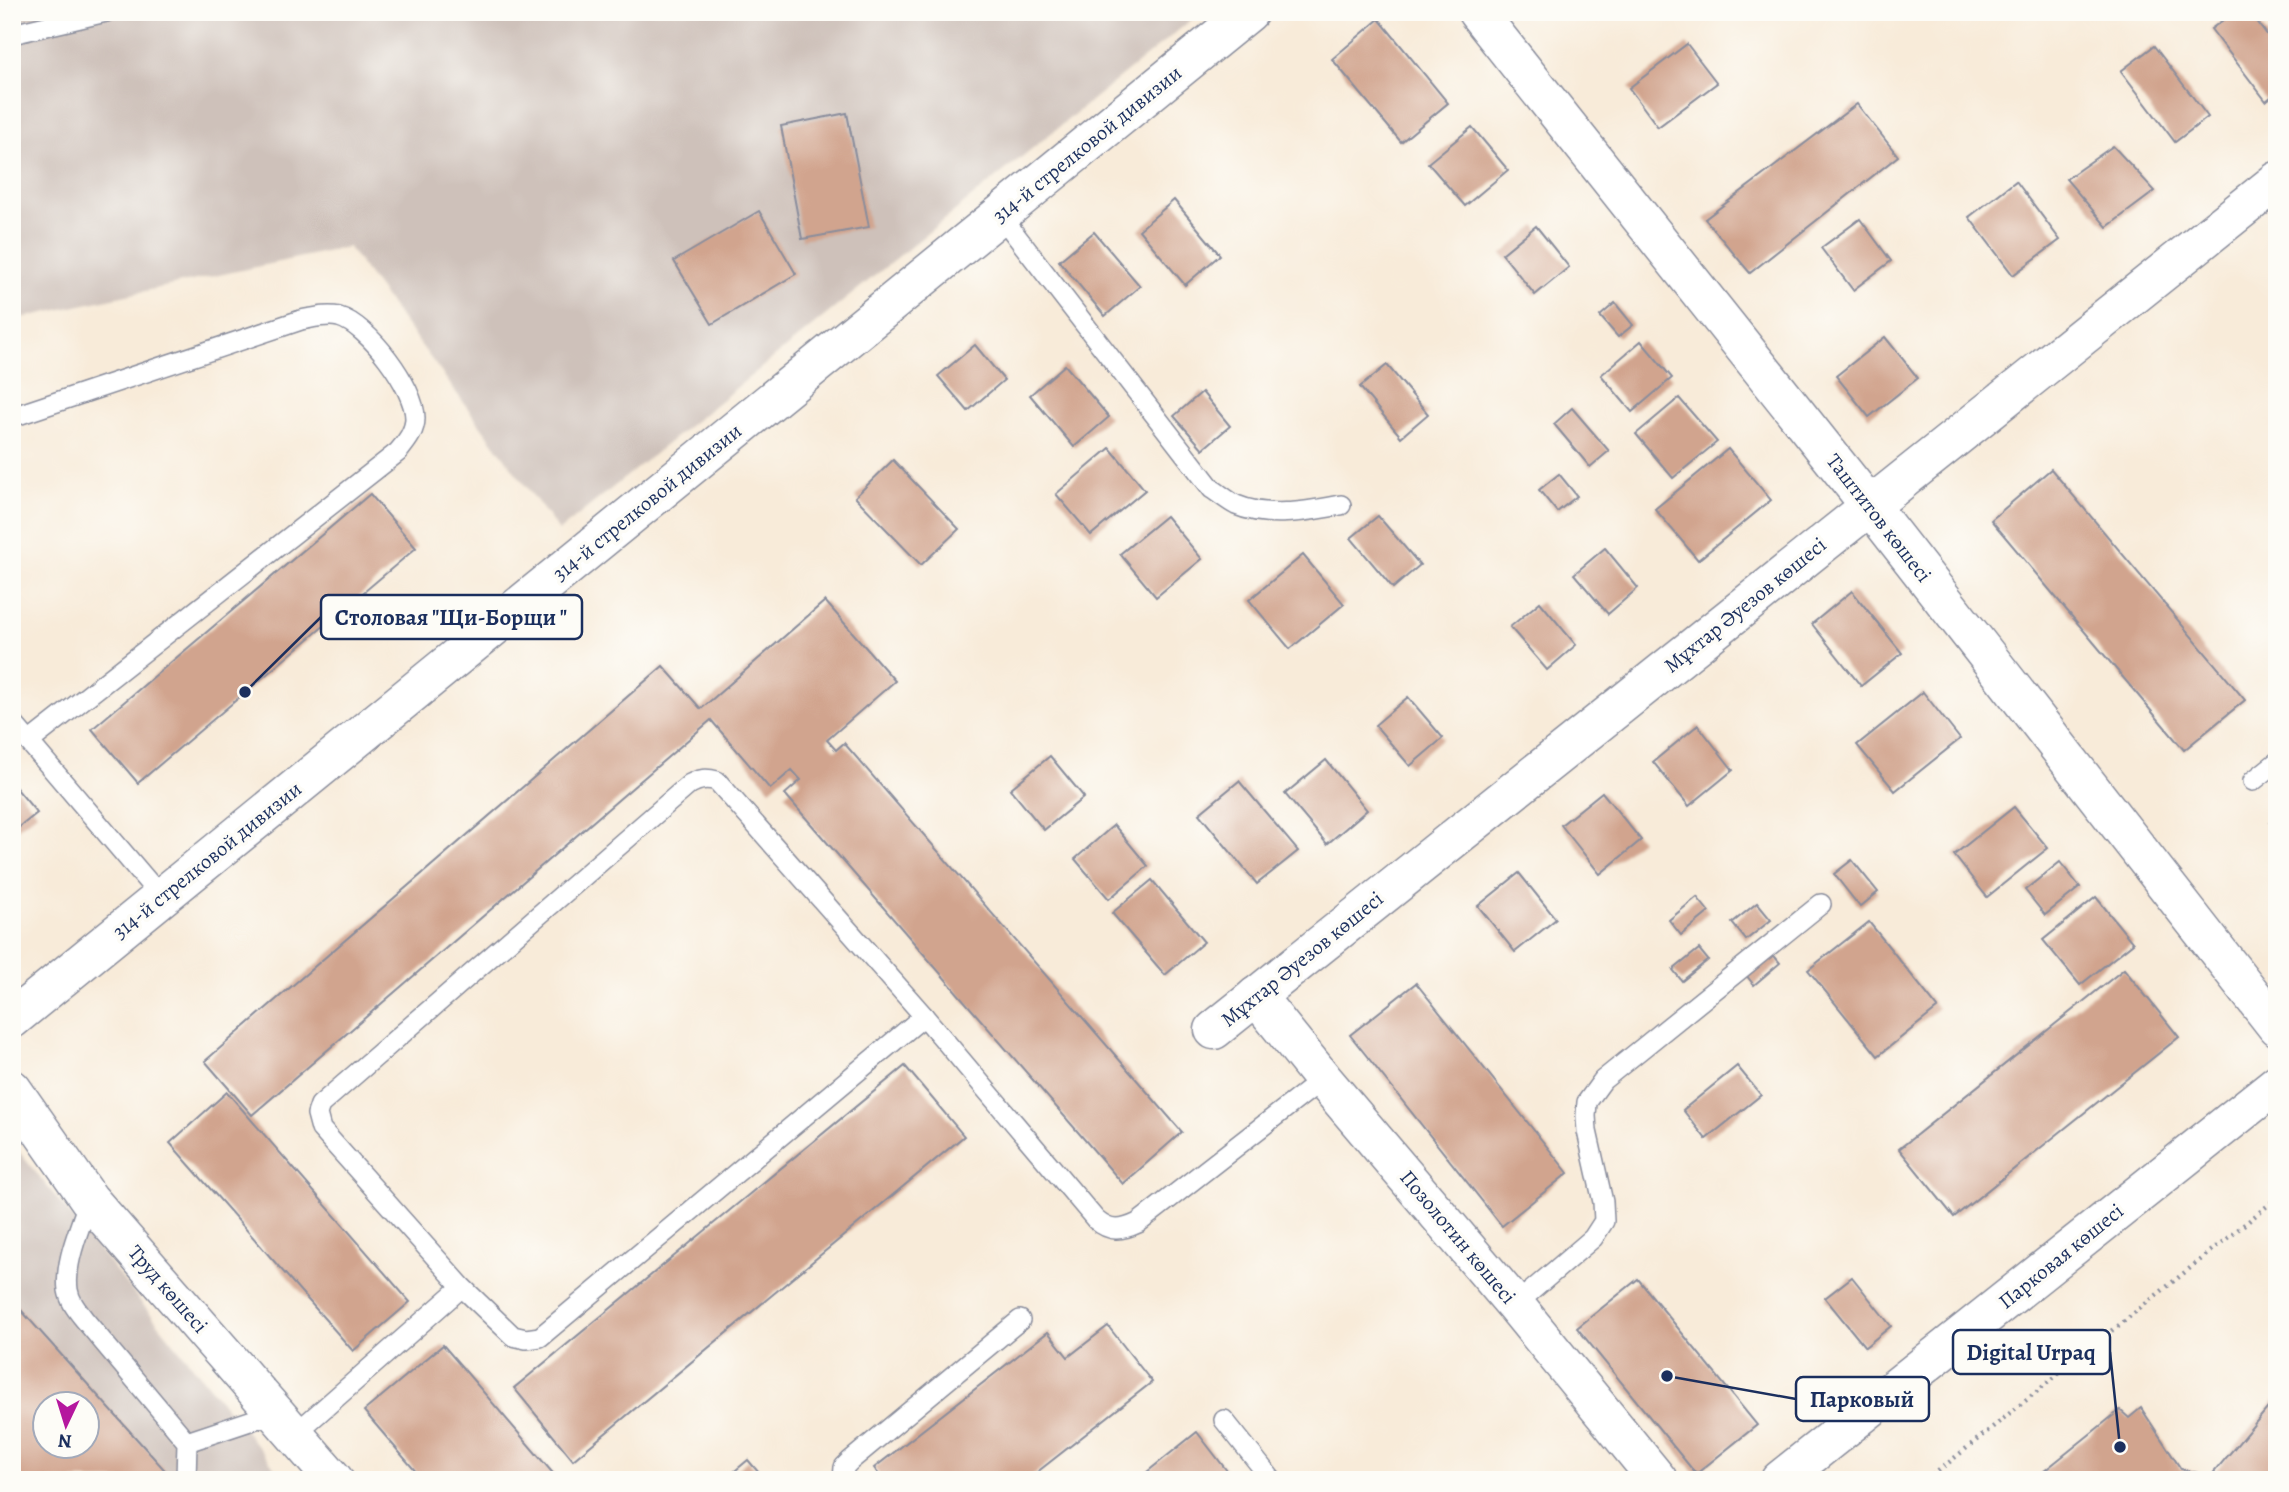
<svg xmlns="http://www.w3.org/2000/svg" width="2289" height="1492" font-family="Alegreya,serif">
  <rect width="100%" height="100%" fill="#fdfcf7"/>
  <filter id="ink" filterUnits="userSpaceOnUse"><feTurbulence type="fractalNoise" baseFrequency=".0143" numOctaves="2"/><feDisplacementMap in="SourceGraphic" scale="14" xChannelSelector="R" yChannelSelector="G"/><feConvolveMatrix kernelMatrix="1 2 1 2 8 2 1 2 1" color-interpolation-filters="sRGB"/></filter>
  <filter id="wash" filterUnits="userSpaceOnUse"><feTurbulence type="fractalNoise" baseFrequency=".00686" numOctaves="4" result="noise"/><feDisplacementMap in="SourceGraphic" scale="28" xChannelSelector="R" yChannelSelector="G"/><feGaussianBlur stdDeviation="1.57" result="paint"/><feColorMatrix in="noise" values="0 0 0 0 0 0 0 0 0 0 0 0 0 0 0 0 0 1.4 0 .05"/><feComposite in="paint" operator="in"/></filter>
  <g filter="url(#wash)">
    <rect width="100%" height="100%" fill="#f8ebd9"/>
    <g fill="#cec1ba" fill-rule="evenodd">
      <path d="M12,12H1201L559,531L348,247L12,320Z"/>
      <path d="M12,1143L285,1480H12ZM46,1404H88V1446H46Z"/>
    </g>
    <g id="blocks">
      <g fill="#d1a48e" fill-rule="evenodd">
        <path d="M2234,12H2250L2277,48V92L2266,101L2211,29Z"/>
        <path d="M1379,19L1448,103L1401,142L1332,59Z"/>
        <path d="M1687,44L1717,83L1658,127L1629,88Z"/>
        <path d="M2154,46L2208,117L2175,142L2121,71Z"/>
        <path d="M1857,104L1898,156L1750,273L1705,219Z"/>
        <path d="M847,113L869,227L802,239L781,126Z"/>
        <path d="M1472,127L1508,170L1465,206L1428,163Z"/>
        <path d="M2113,146L2155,191L2107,227L2066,179Z"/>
        <path d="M2016,181L2060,240L2013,275L1969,217Z"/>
        <path d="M1174,200L1220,255L1185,285L1139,230Z"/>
        <path d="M759,211L796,274L712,324L674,261Z"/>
        <path d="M1860,219L1891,261L1853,290L1821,248Z"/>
        <path d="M1536,226L1569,267L1535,295L1502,254Z"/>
        <path d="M1094,232L1140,286L1105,316L1059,261Z"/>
        <path d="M1615,303L1633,325L1618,337L1600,316Z"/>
        <path d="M1885,337L1918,378L1869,417L1836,376Z"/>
        <path d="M1641,341L1672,378L1632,412L1601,375Z"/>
        <path d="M975,345L1004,380L968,411L938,376Z"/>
        <path d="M1065,365L1109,417L1074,447L1030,395Z"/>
        <path d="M1387,365L1428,414L1401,437L1360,387Z"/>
        <path d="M1202,392L1230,426L1203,449L1174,416Z"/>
        <path d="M1679,398L1717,442L1673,478L1636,434Z"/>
        <path d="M1572,408L1609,451L1590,467L1554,424Z"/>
        <path d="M1110,448L1145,490L1091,535L1056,494Z"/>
        <path d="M1728,449L1771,500L1698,560L1655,509Z"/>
        <path d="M893,460L959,529L921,565L855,497Z"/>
        <path d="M2051,469L2245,700L2184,750L1991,520Z"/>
        <path d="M1559,474L1577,496L1557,512L1539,490Z"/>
        <path d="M370,494L416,548L138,783L92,729Z"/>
        <path d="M1166,516L1202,559L1156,597L1120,554Z"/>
        <path d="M1378,516L1420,565L1393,588L1351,538Z"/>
        <path d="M1605,548L1638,588L1608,614L1574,574Z"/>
        <path d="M1303,555L1344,604L1290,649L1249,600Z"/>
        <path d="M1852,591L1902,653L1861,686L1812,624Z"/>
        <path d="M825,601L895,681L827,740L836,750L844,743L1182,1132L1123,1184L785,794L801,780L792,770L770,789L711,720L252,1115L205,1061L663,666L701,709Z"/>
        <path d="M1540,602L1576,645L1547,670L1510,627Z"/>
        <path d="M1923,692L1960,739L1895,791L1857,745Z"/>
        <path d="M1408,697L1443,738L1410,766L1375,725Z"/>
        <path d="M1698,725L1733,770L1689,806L1653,762Z"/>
        <path d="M1050,756L1084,797L1044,830L1010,789Z"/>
        <path d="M1326,760L1367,810L1327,844L1285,794Z"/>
        <path d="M1239,781L1298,851L1257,884L1199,814Z"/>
        <path d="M12,783L37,813L12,833Z"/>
        <path d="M1602,792L1641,840L1600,874L1561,825Z"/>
        <path d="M2014,807L2048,848L1987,897L1954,855Z"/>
        <path d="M2277,818V832L2270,823Z"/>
        <path d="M1114,825L1148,866L1109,899L1075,859Z"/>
        <path d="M1852,860L1878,892L1860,907L1834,874Z"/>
        <path d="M2060,862L2080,887L2045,915L2025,890Z"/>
        <path d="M1519,873L1556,919L1515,952L1478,906Z"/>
        <path d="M1152,880L1204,942L1165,975L1112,913Z"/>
        <path d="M1697,897L1709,912L1681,935L1669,920Z"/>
        <path d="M2096,897L2133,943L2080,985L2043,940Z"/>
        <path d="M1757,903L1771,920L1746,940L1732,923Z"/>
        <path d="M1869,922L1938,1008L1878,1056L1808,970Z"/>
        <path d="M1699,949L1708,960L1682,981L1673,970Z"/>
        <path d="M1770,951L1780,963L1754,985L1743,971Z"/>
        <path d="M2124,969L2179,1037L1954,1217L1899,1149Z"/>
        <path d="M1416,983L1568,1173L1502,1226L1350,1035Z"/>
        <path d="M905,1066L964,1136L573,1460L514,1388Z"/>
        <path d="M1737,1066L1761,1095L1706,1139L1683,1110Z"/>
        <path d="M227,1092L410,1302L353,1351L170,1143Z"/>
        <path d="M1852,1277L1891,1326L1865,1347L1825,1298Z"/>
        <path d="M1638,1279L1757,1425L1696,1474L1577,1328Z"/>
        <path d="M12,1300L171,1477L168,1480H12ZM46,1404H88V1446H46Z"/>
        <path d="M1108,1326L1152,1382L1027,1480H883L874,1468L1048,1332L1068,1357Z"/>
        <path d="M443,1345L557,1478L555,1480H423L364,1411Z"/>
        <path d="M2277,1397V1480H2033L2120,1410L2129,1418L2141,1408L2181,1469L2211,1476Z"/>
        <path d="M1197,1432L1234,1480H1136L1142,1476Z"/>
        <path d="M748,1460L765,1480H724Z"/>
      </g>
    </g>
  </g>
  <g filter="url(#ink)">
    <use href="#blocks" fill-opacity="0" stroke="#8a8d9c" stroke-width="2"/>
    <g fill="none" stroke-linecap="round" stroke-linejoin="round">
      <defs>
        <g id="service">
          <path d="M12,34L106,12"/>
          <path d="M1000,215L1212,489C1220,494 1228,501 1236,505C1269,519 1308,511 1341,505"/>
          <path d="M12,417L301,320C313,318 327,314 339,317C368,325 415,388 415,418C415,432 406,442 398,452L29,742"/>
          <path d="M12,722L161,897"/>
          <path d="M2253,781L2277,762"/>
          <path d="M924,1016L1096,1220C1110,1232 1121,1231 1138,1223L1323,1079"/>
          <path d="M89,1199C81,1227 64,1261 68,1290C70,1302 77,1310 84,1319L187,1442L186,1480"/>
          <path d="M1515,1305L1593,1238L1604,1221L1603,1202L1587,1131L1586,1116L1587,1102L1603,1080L1821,904"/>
          <path d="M1224,1420L1272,1480"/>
          <path d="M296,1433L462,1287L321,1129L317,1114L320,1105L690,784C700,779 706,778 717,781L924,1016L540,1337L526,1339L513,1336L462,1287"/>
          <path d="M187,1442L277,1412"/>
          <path d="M843,1480L844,1467L850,1461L1020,1320"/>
        </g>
        <g id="minor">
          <path d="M1477,12L1870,506L2277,1027"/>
          <path d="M1256,996L1323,1079L1515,1305L1658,1480"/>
          <path d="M1214,1030L2277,181"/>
          <path d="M1780,1480L2277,1084"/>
        </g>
        <g id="tertiary">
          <path d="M12,1019L1249,12"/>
          <path d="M12,1089L89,1199L334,1480"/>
        </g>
      </defs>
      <use href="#service" stroke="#8a8d9c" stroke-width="22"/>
      <use href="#minor" stroke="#8a8d9c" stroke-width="41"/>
      <use href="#tertiary" stroke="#8a8d9c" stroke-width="41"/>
      <path stroke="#8a8d9c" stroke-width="4.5" stroke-dasharray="2 5" stroke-linecap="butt" d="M1927,1480L2277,1198"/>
      <use href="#service" stroke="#fff" stroke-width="19"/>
      <use href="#minor" stroke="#fff" stroke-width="38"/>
      <use href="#tertiary" stroke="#fff" stroke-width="38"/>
    </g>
  </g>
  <g text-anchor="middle" stroke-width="7" stroke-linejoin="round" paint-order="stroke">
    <g font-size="21" fill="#1b2f5e" stroke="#fdfcf7">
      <text transform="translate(1087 144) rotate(-39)" y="7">314-й стрелковой дивизии</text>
      <text transform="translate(647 502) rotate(-39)" y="7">314-й стрелковой дивизии</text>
      <text transform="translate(1879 518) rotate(52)" y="7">Таштитов көшесі</text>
      <text transform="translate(1745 605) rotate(-39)" y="7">Мұхтар Әуезов көшесі</text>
      <text transform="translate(207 860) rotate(-39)" y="7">314-й стрелковой дивизии</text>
      <text transform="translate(1302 959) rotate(-39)" y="7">Мұхтар Әуезов көшесі</text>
      <text transform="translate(1458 1237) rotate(50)" y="7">Позолотин көшесі</text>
      <text transform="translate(2061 1256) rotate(-39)" y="7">Парковая көшесі</text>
      <text transform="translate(168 1289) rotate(49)" y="7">Труд көшесі</text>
    </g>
  </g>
  <path fill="none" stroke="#1b2f5e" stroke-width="2.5" d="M245 692L321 617M2120 1447L2110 1352M1667 1376L1796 1399"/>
  <g fill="#1b2f5e" stroke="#fdfcf7" stroke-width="2.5">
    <circle cx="245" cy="692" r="7"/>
    <circle cx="2120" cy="1447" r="7"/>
    <circle cx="1667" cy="1376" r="7"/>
  </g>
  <g fill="#fdfcf7" stroke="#1b2f5e" stroke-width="2.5">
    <rect x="321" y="595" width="261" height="44" rx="7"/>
    <rect x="1953" y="1330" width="157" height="44" rx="7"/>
    <rect x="1796" y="1377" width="133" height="44" rx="7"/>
  </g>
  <g font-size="23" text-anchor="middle" font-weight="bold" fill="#1b2f5e">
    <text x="451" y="625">Столовая "Щи-Борщи "</text>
    <text x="2031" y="1360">Digital Urpaq</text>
    <text x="1862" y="1407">Парковый</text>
  </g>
  <rect width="2289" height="1492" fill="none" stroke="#fdfcf7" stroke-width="42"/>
  <g transform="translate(66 1425) rotate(184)"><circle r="33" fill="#fdfcf7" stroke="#a3aaba" stroke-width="2"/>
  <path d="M0-5L12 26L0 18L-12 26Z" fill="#b5179e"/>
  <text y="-10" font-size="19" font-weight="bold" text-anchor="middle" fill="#1b2f5e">N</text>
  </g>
</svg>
